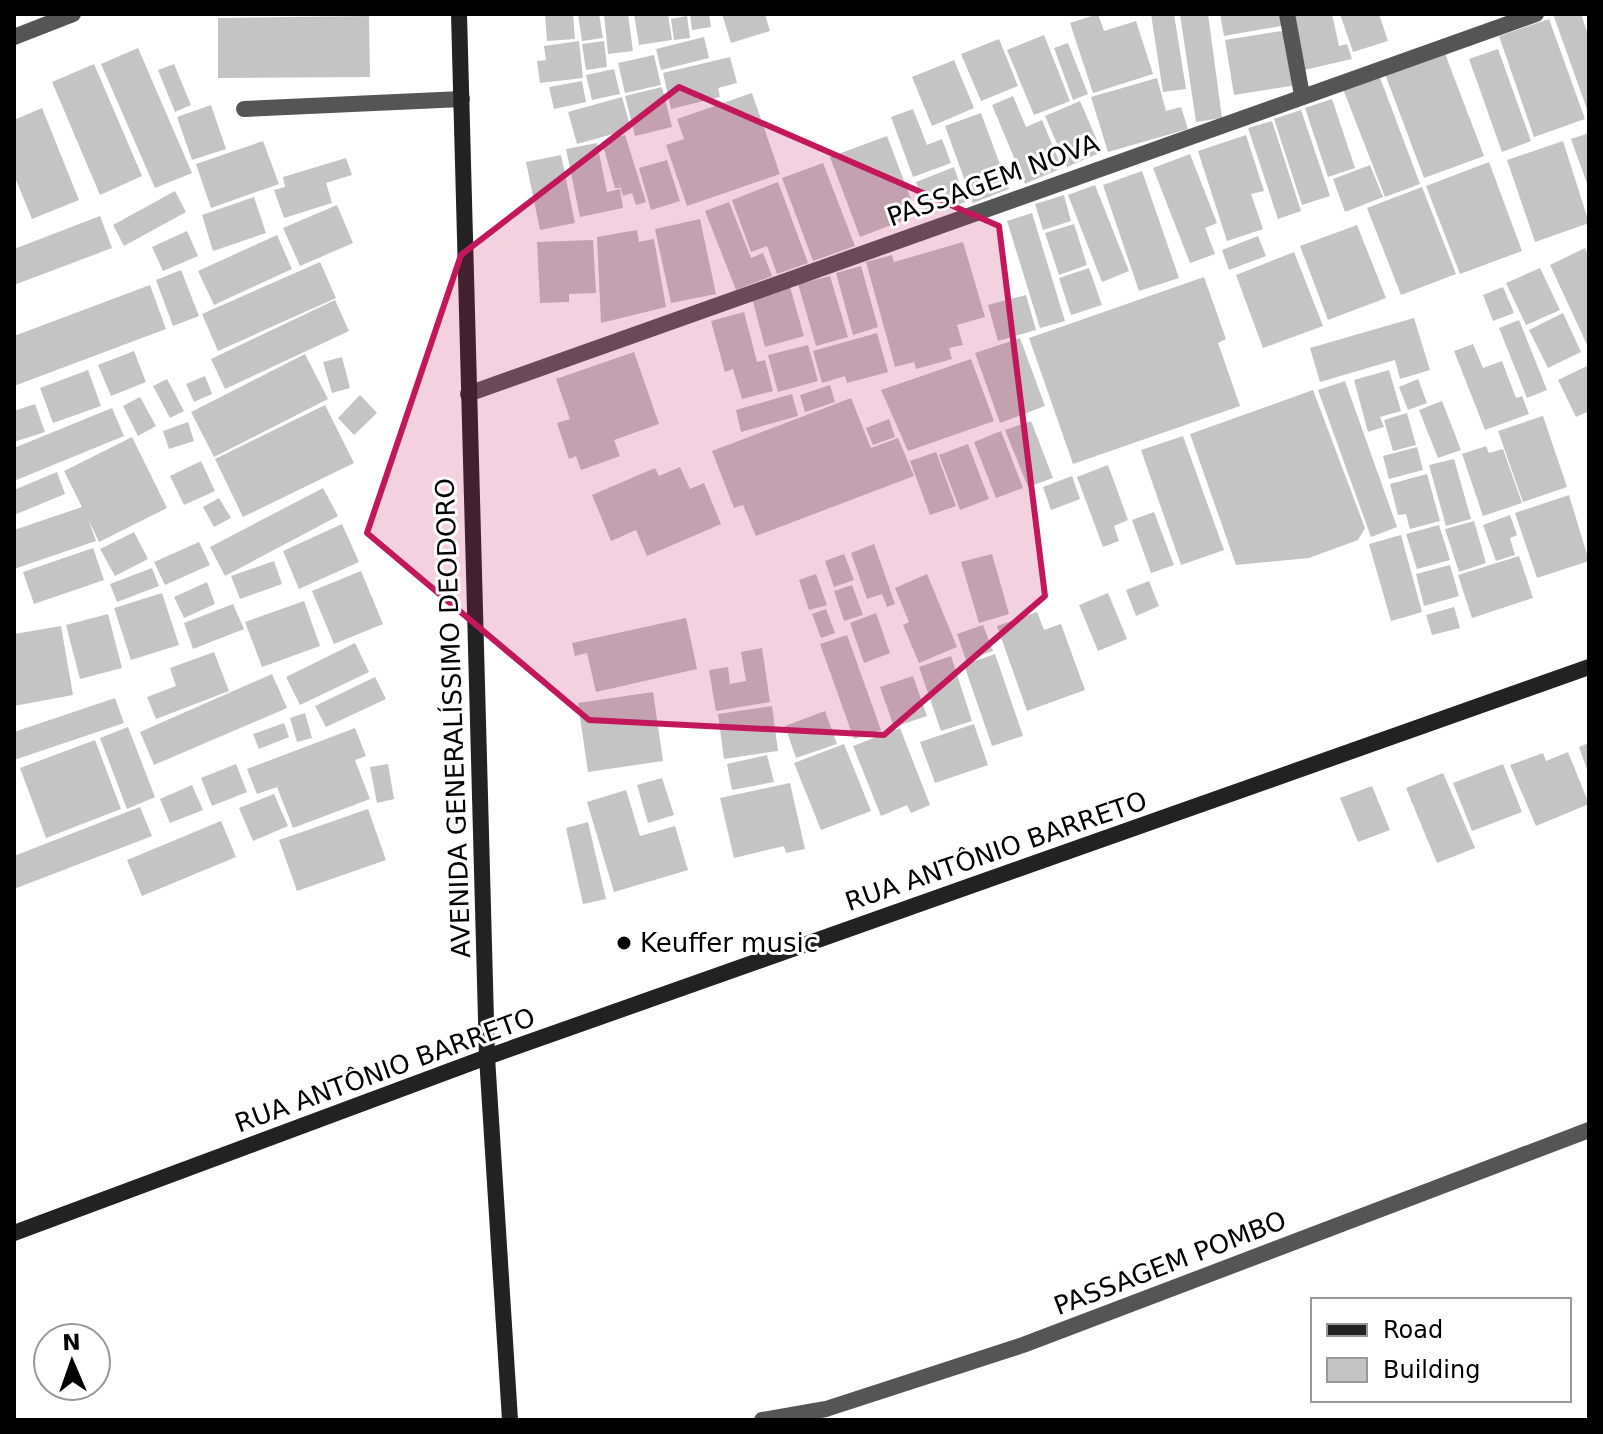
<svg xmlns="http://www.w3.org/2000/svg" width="1603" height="1434" font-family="'DejaVu Sans',sans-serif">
  <rect width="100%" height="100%" fill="#fff"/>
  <g fill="#c4c4c4">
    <path d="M545,14H573L575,39L547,41Z"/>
    <path d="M578,14H599L603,38L582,41Z"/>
    <path d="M604,14H628L633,51L608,54Z"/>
    <path d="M634,14H668L672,40L639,45Z"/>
    <path d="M690,14H709L711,27L692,30Z"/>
    <path d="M722,14H765L770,31L731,43Z"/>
    <path d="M1098,14L1104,31L1136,21L1153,74L1093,93L1070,23Z"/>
    <path d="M1151,14H1174L1186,89L1163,92Z"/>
    <path d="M1180,14H1208L1222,118L1196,122Z"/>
    <path d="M1220,14H1285L1287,25L1224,36Z"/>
    <path d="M1291,14H1332L1339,46L1347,44L1352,59L1304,70Z"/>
    <path d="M1340,14H1379L1388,41L1353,52Z"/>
    <path d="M1553,14H1581L1589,38V115Z"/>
    <path d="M369,16L370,77L218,78V18Z"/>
    <path d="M687,16L690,38L674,40L671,19Z"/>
    <path d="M1549,19L1585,119L1534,137L1499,36Z"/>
    <path d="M1288,30L1297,85L1234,95L1225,40Z"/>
    <path d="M1044,35L1070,101L1034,115L1007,50Z"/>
    <path d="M704,37L709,58L661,70L656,49Z"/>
    <path d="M999,39L1018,86L981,101L961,54Z"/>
    <path d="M579,41L583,78L540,83L537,61L546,60L544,46Z"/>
    <path d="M604,41L607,67L586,70L582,44Z"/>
    <path d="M1068,43L1088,94L1073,100L1054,48Z"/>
    <path d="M138,48L192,173L155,188L101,64Z"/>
    <path d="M1498,49L1531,141L1502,152L1469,59Z"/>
    <path d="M1444,51L1484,156L1424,178L1385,74Z"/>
    <path d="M654,55L661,85L625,93L618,63Z"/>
    <path d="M730,57L737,83L718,88L720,97L671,109L663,73Z"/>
    <path d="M954,60L974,108L932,126L912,77Z"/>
    <path d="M94,64L142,176L100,195L52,82Z"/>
    <path d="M174,64L191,105L175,112L158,70Z"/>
    <path d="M614,69L620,94L592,100L586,75Z"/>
    <path d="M1379,75L1420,184L1385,197L1343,89Z"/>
    <path d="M1157,78L1166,111L1181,107L1188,129L1108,152L1091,97Z"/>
    <path d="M582,81L586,102L554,109L549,87Z"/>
    <path d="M662,87L672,127L635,136L625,96Z"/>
    <path d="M752,93L780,174L687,206L666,145L684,139L677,119Z"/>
    <path d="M1013,96L1026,127L1042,120L1062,168L1025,184L992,105Z"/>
    <path d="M622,97L631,129L577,144L568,112Z"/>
    <path d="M1332,99L1355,168L1328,177L1305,108Z"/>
    <path d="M1080,101L1102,152L1067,167L1045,116Z"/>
    <path d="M211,105L226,149L192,160L177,117Z"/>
    <path d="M42,108L79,200L32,219L14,175V120Z"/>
    <path d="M913,109L927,145L942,139L951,163L913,177L891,117Z"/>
    <path d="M1301,110L1330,196L1302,205L1274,119Z"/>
    <path d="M981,113L1009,189L973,203L945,126Z"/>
    <path d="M1272,121L1301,211L1278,219L1248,128Z"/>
    <path d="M1589,133V189L1571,139Z"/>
    <path d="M625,135L646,202L636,205L632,193L623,196L619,182L620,188H615L602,142Z"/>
    <path d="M1246,135L1264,191L1251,194L1263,229L1227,241L1198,151Z"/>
    <path d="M887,136L917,215L860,237L830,157Z"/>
    <path d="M263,141L279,184L211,208L196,164Z"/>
    <path d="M1563,141L1589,223L1535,242L1507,160Z"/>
    <path d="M597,143L607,192L620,189L623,208L580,217L566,149Z"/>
    <path d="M1190,154L1217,223L1205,228L1215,254L1190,263L1153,168Z"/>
    <path d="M561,155L575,223L540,230L526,162Z"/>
    <path d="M346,158L352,175L326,183L332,203L284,218L274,190L285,187L283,177Z"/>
    <path d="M667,160L680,201L651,210L639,168Z"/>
    <path d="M1489,162L1522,251L1460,274L1426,186Z"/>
    <path d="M823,163L855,246L813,261L782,178Z"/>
    <path d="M1370,165L1383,197L1345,212L1333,179Z"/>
    <path d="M954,167L966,202L928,215L916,182Z"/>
    <path d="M1142,171L1179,278L1139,291L1103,185Z"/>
    <path d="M778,182L808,263L777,274L767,246L751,252L732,200Z"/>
    <path d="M1095,185L1129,271L1102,282L1068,195Z"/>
    <path d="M1422,187L1456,274L1401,295L1367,208Z"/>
    <path d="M175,191L186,212L124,246L113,225Z"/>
    <path d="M1064,195L1071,221L1043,230L1035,204Z"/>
    <path d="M254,197L266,233L213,251L202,215Z"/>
    <path d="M729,202L751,258L763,253L772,276L736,290L705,211Z"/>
    <path d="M337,205L353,243L300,266L283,228Z"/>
    <path d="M1032,213L1065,321L1040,328L1007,221Z"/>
    <path d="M100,216L112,248L14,285V249Z"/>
    <path d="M700,219L716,294L671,303L655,229Z"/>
    <path d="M1074,224L1087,265L1059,275L1045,233Z"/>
    <path d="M1357,225L1386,298L1328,320L1300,246Z"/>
    <path d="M637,230L639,242L654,239L666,307L601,323L597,237Z"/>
    <path d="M187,231L198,256L163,271L152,247Z"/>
    <path d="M277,235L292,269L214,305L198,271Z"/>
    <path d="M1258,236L1266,256L1229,270L1222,250Z"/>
    <path d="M593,240L596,293L569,294V302L540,303L537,242Z"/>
    <path d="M963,242L985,317L957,325L963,345L949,348L952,359L916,369L914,362L895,367L866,262L892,255L894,262Z"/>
    <path d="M1585,248L1589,256V349L1550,265Z"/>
    <path d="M1294,252L1323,326L1263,348L1236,275Z"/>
    <path d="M320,262L336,298L218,351L202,314Z"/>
    <path d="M861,266L878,327L853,335L836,273Z"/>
    <path d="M1089,268L1102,305L1071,315L1059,278Z"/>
    <path d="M1540,268L1560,310L1526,325L1506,283Z"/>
    <path d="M181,270L199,316L173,326L156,280Z"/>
    <path d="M830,276L848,337L816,346L798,284Z"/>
    <path d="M1204,277L1226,339L1218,343L1240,406L1073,464L1029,338Z"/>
    <path d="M150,285L166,329L14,386V336Z"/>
    <path d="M790,287L804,336L765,347L752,298Z"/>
    <path d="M1503,287L1514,313L1493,321L1483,295Z"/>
    <path d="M1026,295L1036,330L998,341L988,305Z"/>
    <path d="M335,300L349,331L225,389L211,359Z"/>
    <path d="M744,312L757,362L765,360L773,391L742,399L733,369L725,372L711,321Z"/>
    <path d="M1563,313L1581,352L1548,368L1529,330Z"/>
    <path d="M1414,318L1430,370L1400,379L1395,360L1320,382L1310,348Z"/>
    <path d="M1519,320L1547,390L1527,398L1499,328Z"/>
    <path d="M877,333L888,372L847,383L845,376L822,383L813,351Z"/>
    <path d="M1020,338L1045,406L1000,423L975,353Z"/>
    <path d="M1473,344L1483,368L1502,361L1516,398L1522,396L1529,414L1485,430L1454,351Z"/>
    <path d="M808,345L818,381L778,392L768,355Z"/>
    <path d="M134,351L146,382L111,396L98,365Z"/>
    <path d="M634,352L659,424L614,440L620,456L581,470L576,456L569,459L557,423L570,419L556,379Z"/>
    <path d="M305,354L328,399L214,457L191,412Z"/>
    <path d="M342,357L350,388L332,393L323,362Z"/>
    <path d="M971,359L994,421L908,451L881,390Z"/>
    <path d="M1587,366L1589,411L1576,417L1558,380Z"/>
    <path d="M88,370L101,406L53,423L40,388Z"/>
    <path d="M1389,370L1401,411L1380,417L1384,427L1368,432L1354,380Z"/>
    <path d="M205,376L212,394L194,402L186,384Z"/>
    <path d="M167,379L184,411L170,418L153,386Z"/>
    <path d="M1418,379L1427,403L1408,410L1399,387Z"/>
    <path d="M1345,381L1397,527L1371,537L1318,390Z"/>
    <path d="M830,385L835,402L805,412L800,395Z"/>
    <path d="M1313,390L1365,528L1358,540L1309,558L1236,565L1190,434Z"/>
    <path d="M792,394L798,416L741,432L736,410Z"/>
    <path d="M360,395L377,413L354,435L338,418Z"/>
    <path d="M140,397L156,426L138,436L123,406Z"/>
    <path d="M851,398L871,448L898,438L914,476L756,536L743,505L734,508L712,451Z"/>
    <path d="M1442,401L1461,450L1438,458L1419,410Z"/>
    <path d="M35,404L45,432L14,442V411Z"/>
    <path d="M325,405L354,463L243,517L215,459Z"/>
    <path d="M112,408L124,436L14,481V448Z"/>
    <path d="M1407,413L1416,445L1393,451L1384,420Z"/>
    <path d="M1543,416L1567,487L1523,502L1498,431Z"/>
    <path d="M889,419L895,437L873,445L866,428Z"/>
    <path d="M1031,421L1053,478L1028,487L1005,430Z"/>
    <path d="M188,422L194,441L169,449L163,431Z"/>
    <path d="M1001,431L1023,488L996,498L974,442Z"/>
    <path d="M1183,436L1224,550L1181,565L1141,450Z"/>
    <path d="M132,437L167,508L99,542L88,519L96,541L14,569V530L82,507L64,471Z"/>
    <path d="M968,444L989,499L960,510L939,455Z"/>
    <path d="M1486,446L1489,453L1503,449L1522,503L1483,516L1462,454Z"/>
    <path d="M1417,447L1423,470L1389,479L1383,456Z"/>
    <path d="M936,452L956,506L930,515L910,461Z"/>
    <path d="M1454,459L1471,519L1446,526L1429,465Z"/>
    <path d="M201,461L215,491L184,505L170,476Z"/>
    <path d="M1108,465L1128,520L1114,526L1119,541L1103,547L1077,477Z"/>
    <path d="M680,467L690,489L704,483L721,524L647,556L636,530L611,541L592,495L655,468L659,476Z"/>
    <path d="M57,472L65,494L14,515V490Z"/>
    <path d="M1427,474L1440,521L1410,529L1406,514L1398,515L1390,484Z"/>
    <path d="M1072,476L1080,499L1051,510L1043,487Z"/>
    <path d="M323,488L338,516L225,576L210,547Z"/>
    <path d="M1569,495L1589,561L1537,578L1515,513Z"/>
    <path d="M219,498L231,518L214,527L203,507Z"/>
    <path d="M1154,512L1174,565L1151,573L1132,520Z"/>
    <path d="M1510,515L1517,535L1510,538L1515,555L1496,561L1483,525Z"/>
    <path d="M1474,521L1486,563L1459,572L1445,529Z"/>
    <path d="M342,524L359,562L299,589L283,551Z"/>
    <path d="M1439,525L1450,560L1417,569L1406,534Z"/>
    <path d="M134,532L148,559L115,576L100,549Z"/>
    <path d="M1401,535L1422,612L1391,621L1369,544Z"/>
    <path d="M199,542L210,565L165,585L154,562Z"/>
    <path d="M874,544L895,604L887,607L882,594L867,599L851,553Z"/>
    <path d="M93,548L104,580L34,604L23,572Z"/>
    <path d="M844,554L854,580L834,587L825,561Z"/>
    <path d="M992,554L1009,614L979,623L961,562Z"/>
    <path d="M1519,556L1533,598L1472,618L1458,575Z"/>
    <path d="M274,561L282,584L240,599L231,576Z"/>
    <path d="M1450,565L1459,596L1424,606L1416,574Z"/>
    <path d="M152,568L159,586L117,602L110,584Z"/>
    <path d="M361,571L383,624L334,644L312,591Z"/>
    <path d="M816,574L827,605L809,610L799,580Z"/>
    <path d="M927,574L957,647L919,663L903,625L909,622L895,588Z"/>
    <path d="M1149,581L1159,606L1136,616L1126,590Z"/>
    <path d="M207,582L215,604L184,618L174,597Z"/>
    <path d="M852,585L863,615L844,621L834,591Z"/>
    <path d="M162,593L179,645L131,660L114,608Z"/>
    <path d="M1108,593L1127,639L1098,651L1079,605Z"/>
    <path d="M304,601L320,646L262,667L245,622Z"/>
    <path d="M233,604L244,629L193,649L184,623Z"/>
    <path d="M1454,607L1460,628L1432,635L1426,615Z"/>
    <path d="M826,609L835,633L821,638L812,614Z"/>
    <path d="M1037,612L1044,630L1061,624L1085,690L1027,711L997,626Z"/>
    <path d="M876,613L890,653L864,663L850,623Z"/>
    <path d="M108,614L122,668L80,679L66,625Z"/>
    <path d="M686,618L697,669L596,692L587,653L575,656L572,643Z"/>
    <path d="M983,625L993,651L966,660L957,634Z"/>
    <path d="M61,626L73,695L14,706V634Z"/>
    <path d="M847,635L881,730L854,739L820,644Z"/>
    <path d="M355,643L369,672L300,705L286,677Z"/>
    <path d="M762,648L770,702L716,711L709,670L728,667L730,684L746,681L741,652Z"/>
    <path d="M214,652L229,691L156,719L147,697L176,686L170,668Z"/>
    <path d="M995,654L1023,736L992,746L964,665Z"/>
    <path d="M951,656L972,721L941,731L919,667Z"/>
    <path d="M272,674L287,708L154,765L140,732Z"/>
    <path d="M913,676L927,716L894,727L880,687Z"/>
    <path d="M375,677L386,699L326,727L315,706Z"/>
    <path d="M653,692L663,761L588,772L578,703Z"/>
    <path d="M115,698L124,723L14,760V732Z"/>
    <path d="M772,706L778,751L724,759L718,714Z"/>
    <path d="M825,711L837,744L796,758L785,726Z"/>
    <path d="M305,713L312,738L297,742L290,718Z"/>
    <path d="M284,723L289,737L259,749L253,734Z"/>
    <path d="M974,724L988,765L935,783L920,742Z"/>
    <path d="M128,727L155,797L127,809L100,738Z"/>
    <path d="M355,728L366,756L355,760L370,799L293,828L277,787L257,794L247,769Z"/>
    <path d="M900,728L930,805L911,813L907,805L881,816L853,746Z"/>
    <path d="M95,740L121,809L46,838L20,768Z"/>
    <path d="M1589,743V775L1579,747Z"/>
    <path d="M844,744L871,811L821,830L794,763Z"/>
    <path d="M1568,752L1589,804L1536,826L1510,765L1543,753L1546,761Z"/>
    <path d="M767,755L774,782L732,790L727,764Z"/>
    <path d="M236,764L247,792L212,806L201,778Z"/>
    <path d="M388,764L394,799L377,803L370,767Z"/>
    <path d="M1503,764L1522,812L1472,831L1453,783Z"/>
    <path d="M1443,773L1475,848L1437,863L1406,788Z"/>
    <path d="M662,778L674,815L648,823L637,785Z"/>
    <path d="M790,783L805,849L786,853L784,846L734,858L720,798Z"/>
    <path d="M192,785L203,810L170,823L160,799Z"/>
    <path d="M1372,786L1390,830L1358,842L1340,798Z"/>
    <path d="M626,790L640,836L675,826L688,870L614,892L587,802Z"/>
    <path d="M274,794L288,826L253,841L239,808Z"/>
    <path d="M140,807L152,836L14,889V856Z"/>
    <path d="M368,809L386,860L297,891L279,840Z"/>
    <path d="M221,821L236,857L142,896L127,860Z"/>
    <path d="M588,822L606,899L583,904L566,828Z"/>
  </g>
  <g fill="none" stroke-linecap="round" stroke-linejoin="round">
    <path stroke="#555" stroke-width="16" d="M244,109L462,99"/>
    <g stroke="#555" stroke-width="16">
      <path d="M1287,14L1302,95"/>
      <path d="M14,37L73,14"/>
      <path d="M468,394L1536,14"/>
      <path d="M762,1420L826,1409L1023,1345L1589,1130"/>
    </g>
    <g stroke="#222" stroke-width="16">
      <path d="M459,14L487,1057L510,1420"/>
      <path d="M14,1233L487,1057L1589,667"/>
    </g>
  </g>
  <path fill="#c2185b" fill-opacity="0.2" stroke="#c2185b" stroke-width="6" stroke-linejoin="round" d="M679,87L999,226L1045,596L884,735L589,720L367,533L461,255Z"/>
  <circle fill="#000" stroke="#fff" stroke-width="3" cx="624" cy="943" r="8"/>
  <g text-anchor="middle" stroke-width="6" stroke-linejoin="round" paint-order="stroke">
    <g font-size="26" fill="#000" stroke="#fff">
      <text transform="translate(993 180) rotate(-20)" y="9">PASSAGEM NOVA</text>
      <text transform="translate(453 718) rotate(-92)" y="9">AVENIDA GENERALÍSSIMO DEODORO</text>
      <text transform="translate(996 851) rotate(-19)" y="9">RUA ANTÔNIO BARRETO</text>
      <text transform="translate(385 1070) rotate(-20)" y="9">RUA ANTÔNIO BARRETO</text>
      <text transform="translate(1170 1263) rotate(-21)" y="9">PASSAGEM POMBO</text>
    </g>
    <g font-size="26" fill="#000" stroke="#fff" text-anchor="start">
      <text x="640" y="952">Keuffer music</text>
    </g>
  </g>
  <rect width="1603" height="1434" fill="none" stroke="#000000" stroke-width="32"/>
  <rect x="1311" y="1298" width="260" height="104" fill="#ffffff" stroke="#999999" stroke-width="2"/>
  <rect x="1327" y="1324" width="40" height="12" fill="#222222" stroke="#999999" stroke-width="2"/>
  <text x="1383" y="1338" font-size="24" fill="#000000">Road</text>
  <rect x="1327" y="1358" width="40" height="24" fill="#c4c4c4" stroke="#999999" stroke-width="2"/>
  <text x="1383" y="1378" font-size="24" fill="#000000">Building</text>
  <g transform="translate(72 1362) rotate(358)"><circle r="38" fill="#ffffff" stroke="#999999" stroke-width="2"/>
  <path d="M0-6L14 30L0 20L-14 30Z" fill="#000000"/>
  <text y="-12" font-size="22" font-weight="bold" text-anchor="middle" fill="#000000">N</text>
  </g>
</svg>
